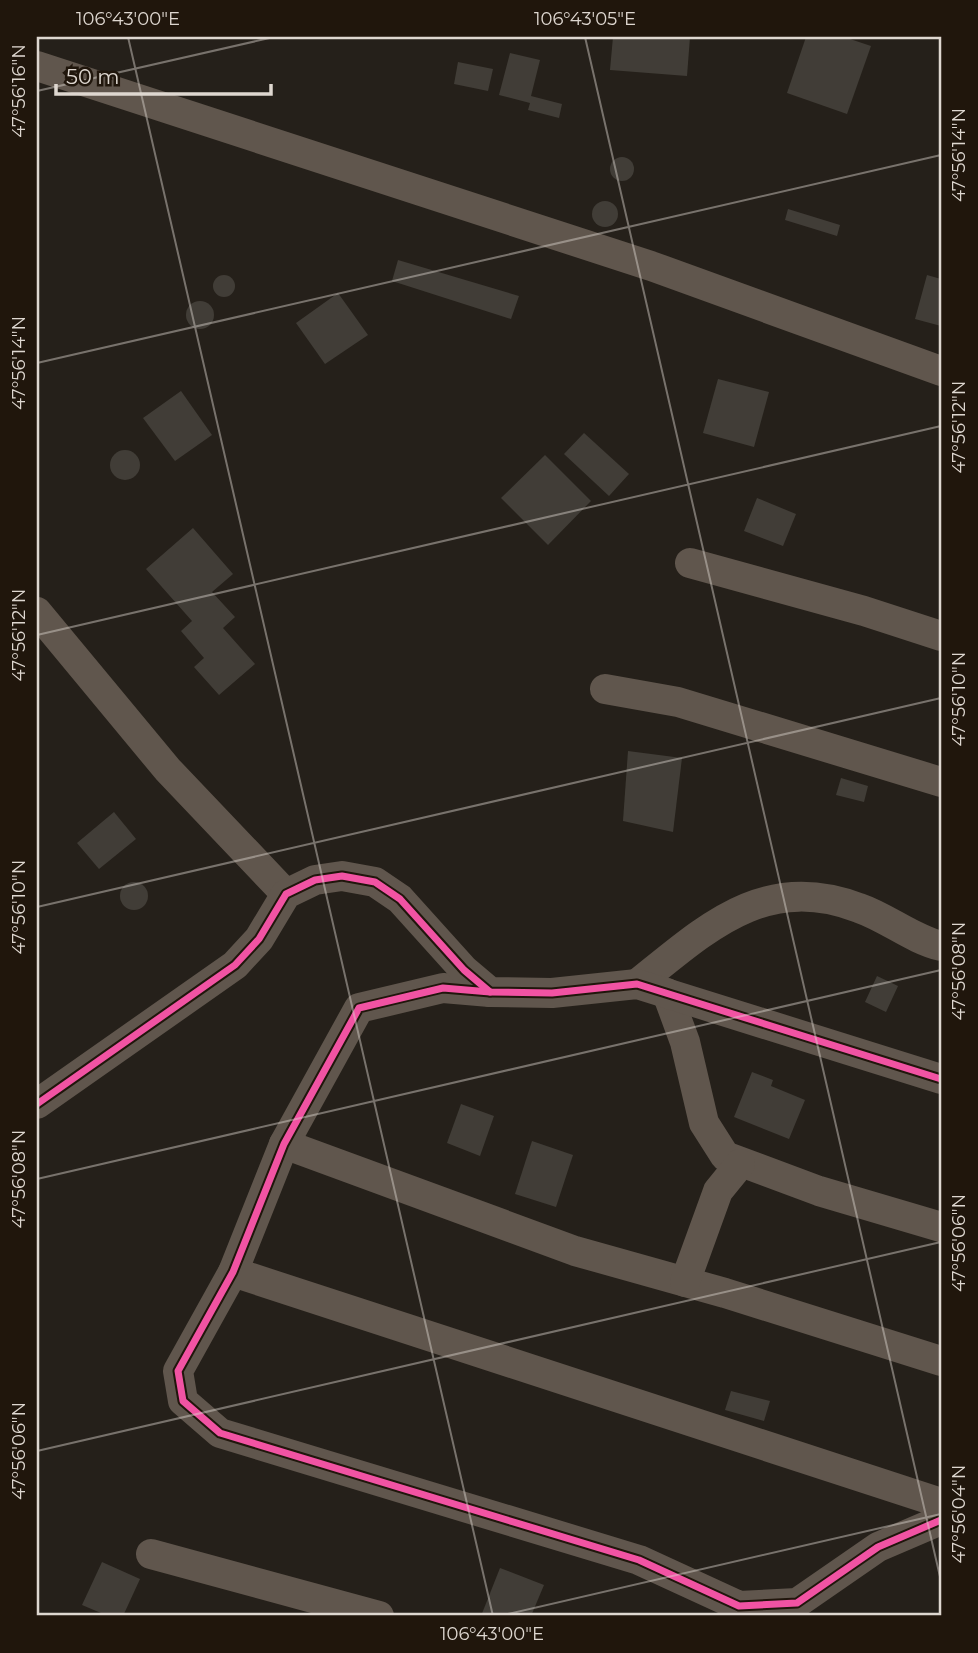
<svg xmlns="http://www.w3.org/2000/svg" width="978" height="1653" font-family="Montserrat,sans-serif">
  <rect width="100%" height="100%" fill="#25201a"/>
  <g fill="#413d37">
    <path d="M613,37H690L687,76L610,70Z"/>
    <path d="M806,37H844L871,46L847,114L787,93Z"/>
    <path d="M510,53L540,60L531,96L562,104L559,118L528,110L530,103L499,95Z"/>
    <path d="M458,62L493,69L488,91L454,84Z"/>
    <circle cx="622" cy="169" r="12"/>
    <circle cx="605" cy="214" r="13"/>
    <path d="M788,209L840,225L837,236L785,220Z"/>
    <path d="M398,260L519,296L511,319L392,281Z"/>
    <circle cx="224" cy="286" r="11"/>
    <path d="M927,275L941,279V326L915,319Z"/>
    <path d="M338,293L368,335L325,364L296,323Z"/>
    <circle cx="200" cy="315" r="14"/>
    <path d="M718,379L769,392L754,447L703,433Z"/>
    <path d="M181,391L212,435L175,461L143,418Z"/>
    <path d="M584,433L629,474L609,496L564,454Z"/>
    <circle cx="125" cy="465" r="15"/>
    <path d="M545,455L591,501L548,545L501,498Z"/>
    <path d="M757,498L796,514L783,546L744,531Z"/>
    <path d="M193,528L233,574L212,592L235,617L223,628L255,664L219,695L194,667L204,658L181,631L192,621L146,569Z"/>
    <path d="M628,751L682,758L673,832L623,821Z"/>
    <path d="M841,778L868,786L864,802L836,795Z"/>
    <path d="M114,812L136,839L99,869L77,843Z"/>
    <circle cx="134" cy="896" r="14"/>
    <path d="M877,976L898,986L886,1012L865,1002Z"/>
    <path d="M752,1072L773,1080L771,1086L805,1100L789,1139L734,1117Z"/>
    <path d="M461,1104L494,1116L480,1156L447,1143Z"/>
    <path d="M532,1141L573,1155L556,1207L515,1194Z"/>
    <path d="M731,1391L770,1401L764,1421L725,1410Z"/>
    <path d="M102,1562L140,1579L123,1616H108L82,1605Z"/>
    <path d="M500,1568L544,1585L531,1616H481Z"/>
  </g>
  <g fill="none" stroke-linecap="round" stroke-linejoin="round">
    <g stroke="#60564d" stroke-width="30">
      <path d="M37,66L651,266L941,371"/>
      <path d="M690,563L864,611L941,636"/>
      <path d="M37,612L168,770L286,894"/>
      <path d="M605,689L678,702L941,782"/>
      <path d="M637,984C707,928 764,872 859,908C888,918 912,939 941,946"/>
      <path d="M490,992L443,988L359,1008L284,1144L233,1272L178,1371L183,1401L220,1433L639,1560L739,1606L797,1603L878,1547L941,1520"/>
      <path d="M667,993L685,1042L704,1123L725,1156L819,1191L941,1227"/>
      <path d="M37,1104L235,965L259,939L286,894L315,880L342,876L375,882L400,899L464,970L490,992L552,993L637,984L941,1079"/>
      <path d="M284,1144L575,1251L725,1293L941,1361"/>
      <path d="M233,1272L941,1503"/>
      <path d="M685,1282L718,1191L740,1164"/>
      <path d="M151,1554L379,1616"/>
    </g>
    <defs>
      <g id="cycleway">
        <path d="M490,992L443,988L359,1008L284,1144L233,1272L178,1371L183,1401L220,1433L639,1560L739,1606L797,1603L878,1547L941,1520"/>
        <path d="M37,1104L235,965L259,939L286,894L315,880L342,876L375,882L400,899L464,970L490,992L552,993L637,984L941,1079"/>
      </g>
    </defs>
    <use href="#cycleway" stroke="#20160c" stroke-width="11"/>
    <use href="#cycleway" stroke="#f153a3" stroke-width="7"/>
  </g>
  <path fill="none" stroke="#ded7d0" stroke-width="2" stroke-opacity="0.45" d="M128,37L493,1616M585,37L941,1581M37,91L274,37M37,363L941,155M37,635L941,426M37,907L941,698M37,1179L941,970M37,1451L941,1242M499,1616L941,1514"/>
  <rect width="978" height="1653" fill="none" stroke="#20160c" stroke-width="77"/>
  <path d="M56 84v10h215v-10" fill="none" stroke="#ded7d0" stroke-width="3.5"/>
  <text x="66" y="84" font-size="21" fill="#ded7d0" stroke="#20160c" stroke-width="5" paint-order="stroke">50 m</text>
  <rect x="38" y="38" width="902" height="1576" fill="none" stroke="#ded7d0" stroke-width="2.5"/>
  <g font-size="18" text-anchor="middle" fill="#ded7d0">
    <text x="128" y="25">106°43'00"E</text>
    <text x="585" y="25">106°43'05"E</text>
    <text transform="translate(19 91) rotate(-90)" y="6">47°56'16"N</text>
    <text transform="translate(959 155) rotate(-90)" y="6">47°56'14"N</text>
    <text transform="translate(19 363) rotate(-90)" y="6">47°56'14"N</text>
    <text transform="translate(959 427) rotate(-90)" y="6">47°56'12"N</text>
    <text transform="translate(19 635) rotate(-90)" y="6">47°56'12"N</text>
    <text transform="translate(959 699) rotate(-90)" y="6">47°56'10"N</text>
    <text transform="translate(19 907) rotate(-90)" y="6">47°56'10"N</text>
    <text transform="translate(959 971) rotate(-90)" y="6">47°56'08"N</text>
    <text transform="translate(19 1179) rotate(-90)" y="6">47°56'08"N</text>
    <text transform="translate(959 1243) rotate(-90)" y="6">47°56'06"N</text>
    <text transform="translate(19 1451) rotate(-90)" y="6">47°56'06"N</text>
    <text transform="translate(959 1514) rotate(-90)" y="6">47°56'04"N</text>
    <text x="492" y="1640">106°43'00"E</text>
  </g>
</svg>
